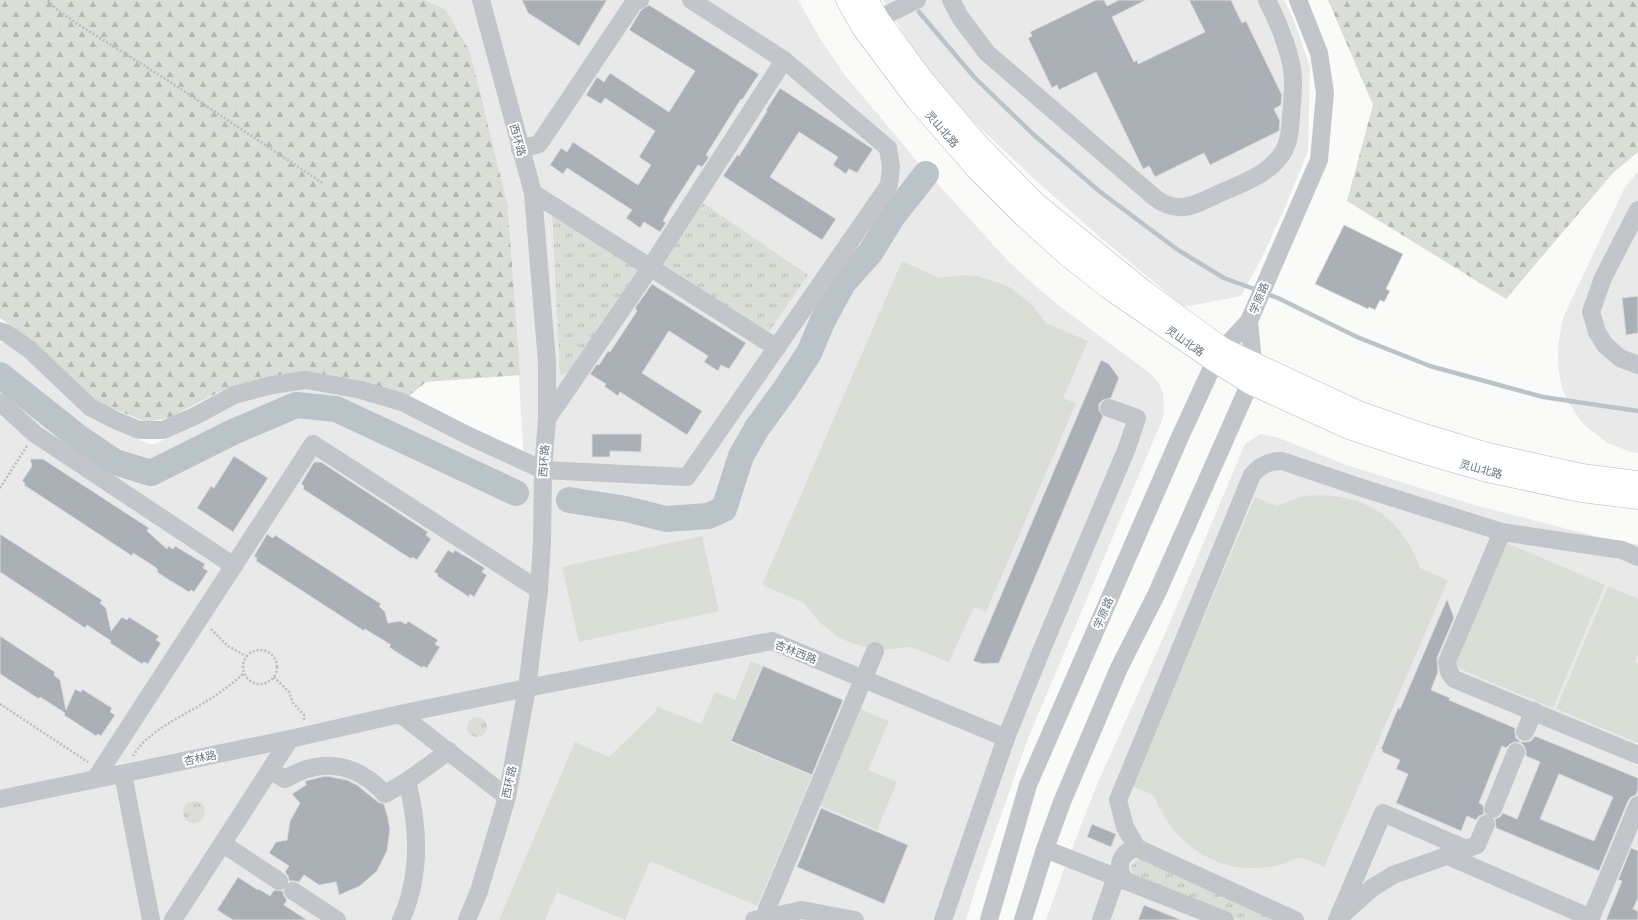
<svg xmlns="http://www.w3.org/2000/svg" width="1638" height="920" font-family="Arial,'Noto Sans SC',sans-serif">
  <defs>
    <pattern id="grass-tufts" width="24" height="20" patternUnits="userSpaceOnUse"><rect width="24" height="20" fill="#daded7"/><path d="M3 7l-1-3M5 7V3M7 7l1-3M15 17l-1-3M17 17v-4M19 17l1-3" fill="none" stroke="#b5b9b4"/></pattern>
    <pattern id="forest-firs" width="22" height="20" patternUnits="userSpaceOnUse"><rect width="22" height="20" fill="#daded7"/><path d="M5 1l3.5 6h-7zM16 11l3.5 6h-7z" fill="#b5b9b4"/></pattern>
  </defs>
  <rect width="100%" height="100%" fill="#fafaf8"/>
  <g fill="#e8e9e8">
    <path d="M390,0H798L819,37L844,74L917,161L1008,261L1040,290L1066,311L1151,374L1159,383L1163,393L1164,413L1162,420L1027,741L976,887L966,920H0V343L8,342L12,344L135,438L149,444H155L248,396L338,384L524,462L509,211L458,36Z"/>
    <path d="M883,0H1284L1293,18L1310,67L1308,151L1284,210L1261,259L1241,296L1184,307L1101,238L1031,176L973,121L917,56Z"/>
    <path d="M1638,171V453L1631,452L1608,443L1589,429L1581,421L1568,402L1562,388L1558,365V347L1563,318L1624,189Z"/>
    <path d="M1260,434L1279,438L1349,466L1478,506L1622,543L1638,544V920H1046L1064,869L1098,782L1168,627L1245,444Z"/>
  </g>
  <g fill="url(#grass-tufts)">
    <path d="M703,203L808,275L766,336L661,264Z"/>
    <path d="M552,213L638,269L569,373L560,375Z"/>
    <circle cx="477" cy="727" r="10"/>
    <circle cx="194" cy="812" r="11"/>
    <path d="M1141,858L1275,920H1240L1137,880L1132,874L1131,866L1137,860Z"/>
  </g>
  <g fill="url(#forest-firs)">
    <path d="M0,0H424L446,10L470,52L508,207L520,375L426,382L406,398L283,374L221,391L169,418L146,422L99,403L15,328L0,318Z"/>
    <path d="M1328,0H1638V152L1613,173L1506,299L1347,201L1373,105Z"/>
  </g>
  <g fill="#daded7">
    <path d="M902,261L939,278L964,275L976,276L1000,283L1011,288L1031,304L1047,324L1088,341L1063,398L1076,403L986,612L974,607L949,662L910,647L885,650L861,646L849,642L838,637L819,622L804,603L762,585Z"/>
    <path d="M1319,495C1369,496 1403,520 1420,568L1448,580L1324,867C1317,864 1309,860 1301,858C1296,857 1289,862 1284,864C1275,866 1266,868 1257,868C1209,870 1171,839 1154,796L1132,786L1255,497L1277,506L1304,496Z"/>
    <path d="M702,536L719,611L579,642L562,567Z"/>
    <path d="M1507,543L1605,585L1553,708L1455,667Z"/>
    <path d="M1608,586L1638,599V654L1635,662L1638,663V743L1556,709Z"/>
    <path d="M751,661L762,666L730,742L812,776L757,906L650,861L625,920L557,892L545,920H499L575,742L609,757L656,711L657,706L701,724L715,692L735,700Z"/>
    <path d="M860,709L889,721L868,770L897,782L877,830L819,805Z"/>
  </g>
  <g fill="none" stroke-linecap="round" stroke-linejoin="round">
    <g stroke="#bac4c8" stroke-width="4.5">
      <path d="M919,12L975,78L1034,135L1099,191L1178,250L1224,278L1257,290"/>
      <path d="M1264,293L1278,298L1357,337L1430,366L1543,397L1638,411"/>
    </g>
    <g stroke="#bac4c8" stroke-width="26">
      <path d="M0,375L78,437L115,462L151,473L233,432L296,405L336,409L516,493"/>
      <path d="M569,500L626,509L666,519L708,516L724,509L741,456L757,428L784,391L809,353L823,320L843,283L870,253L893,216L926,174"/>
    </g>
  </g>
  <g fill="#aab0b6" stroke="#dcdcda" fill-rule="evenodd">
    <path d="M522,0H607L579,46L528,13Z"/>
    <path d="M1096,0H1104L1107,6L1119,0H1146L1112,17L1134,62L1137,60L1138,64L1205,32L1189,0H1231L1242,23L1246,21L1282,95L1281,105L1274,109L1280,121L1279,131L1210,165L1204,153L1155,177L1149,166L1143,169L1096,72L1059,90L1057,85L1052,88L1028,38L1032,36L1030,32Z"/>
    <path d="M649,5L759,74L742,100L741,99L706,155L709,157L706,162L702,167L698,165L671,207L663,221L666,223L660,232L644,222L640,228L626,218L632,210L567,168L563,174L550,165L561,148L567,152L573,142L638,185L651,165L639,157L655,131L605,98L601,104L586,95L597,77L604,82L610,73L669,112L695,71L629,30L641,10Z"/>
    <path d="M780,88L873,149L857,173L849,169L846,174L833,165L838,157L799,132L770,177L836,219L822,240L723,176L737,155L739,156L767,111L766,110Z"/>
    <path d="M1344,225L1403,254L1386,289L1390,291L1384,302L1380,300L1375,310L1369,307L1368,309L1315,284Z"/>
    <path d="M652,284L746,343L729,369L721,365L718,371L704,362L708,356L669,331L642,373L702,411L687,435L620,392L618,396L604,386L606,384L590,374L597,364L599,365L608,351L610,352L637,311L635,308Z"/>
    <path d="M1638,296V333L1626,335L1622,298Z"/>
    <path d="M1101,360L1109,364L1119,378L1111,398L1103,400L1099,404V410L1103,416L999,663L983,664L973,661Z"/>
    <path d="M592,434H642L641,452L610,451V457H592Z"/>
    <path d="M234,456L268,478L233,532L197,508L211,486L214,488Z"/>
    <path d="M30,459H43L149,528L147,531L167,549L168,546L173,549L175,546L205,564L203,568L208,571L194,592L191,590L189,592L169,580L157,572L158,570L155,567L133,553L132,556L24,485L25,483L22,481L32,466Z"/>
    <path d="M314,462H321L428,532L426,535L431,539L417,560L412,557L411,559L303,489L304,486L301,484Z"/>
    <path d="M0,534L102,600L100,603L106,608L111,631L122,617L127,620L129,617L159,636L156,640L161,643L148,664L144,662L142,664L110,643L111,641L87,625L85,628L0,572Z"/>
    <path d="M267,534L273,538L275,535L381,604L379,606L385,612L388,623L400,621L406,624L408,621L438,640L435,644L440,647L427,668L423,666L422,668L401,655L389,647L391,645L365,629L364,631L256,561L257,558L254,556Z"/>
    <path d="M448,550L453,553L455,550L485,568L482,572L487,575L474,597L470,594L469,597L437,576L438,574L434,572Z"/>
    <path d="M1447,599L1454,618L1437,658L1438,672L1431,690L1450,698L1449,700L1515,728V733L1516,738L1521,742H1527L1531,741L1535,736L1638,778V789L1636,795L1631,797L1628,801L1599,871L1496,828L1495,819L1500,817L1503,813L1517,819L1540,762L1526,756V751L1524,746L1520,742H1515L1510,744L1506,748L1502,746L1479,803L1483,805L1484,814L1479,816L1476,820L1467,816L1461,831L1396,803L1408,774L1396,769L1400,760L1382,752L1383,750L1381,749L1398,708L1400,709ZM1559,774L1613,797L1594,841L1540,819Z"/>
    <path d="M0,636L55,672L54,675L60,680L66,710L75,689L81,692L82,689L112,708L110,712L115,715L101,736L98,734L96,736L64,715L65,713L40,697L39,699L0,674Z"/>
    <path d="M763,666L843,700L812,775L731,741Z"/>
    <path d="M326,776L347,780L357,785L378,802L384,804L388,818L390,829L387,851L377,871L360,886L339,895L336,882L319,885L304,875L299,882L294,881H289L288,876L285,872L289,866L269,853L276,842L287,840L290,821L300,803L292,794L306,785L305,781Z"/>
    <path d="M821,808L908,845L884,904L797,867Z"/>
    <path d="M1092,824L1116,834L1111,847L1087,837Z"/>
    <path d="M1631,848L1638,851V898L1633,909L1638,911V920H1606L1622,881L1618,880Z"/>
    <path d="M238,877L258,890L259,889L270,896L274,890L283,891L284,896L287,900L284,905L307,920H233L217,910Z"/>
    <path d="M1144,905L1179,919V920H1138Z"/>
  </g>
  <g fill="none" stroke-linecap="round" stroke-linejoin="round">
    <defs>
      <g id="major">
        <path d="M847,0L863,28L916,99L977,169L1024,216L1066,254L1109,288L1215,361L1250,383L1349,428L1418,451L1487,471L1581,491L1638,498"/>
        <path d="M867,0L878,19L925,83L979,146L1036,204L1146,293L1223,349L1356,411L1415,432L1484,453L1582,475L1638,482"/>
      </g>
    </defs>
    <use href="#major" stroke="#b6b9bd" stroke-width="23"/>
    <g stroke="#babdc0" stroke-width="2.5" stroke-dasharray="2 2" stroke-linecap="butt">
      <path d="M48,0L55,8L76,23L167,80L324,184"/>
      <path d="M0,488L27,446"/>
      <path d="M211,629L228,646L246,656"/>
      <circle cx="260" cy="667" r="17"/>
      <path d="M274,677L289,692L293,703L304,715V720"/>
      <path d="M0,704L88,762"/>
      <path d="M133,756C148,730 182,717 207,701C220,693 232,684 244,673"/>
    </g>
    <g stroke="#c2c5c9" stroke-width="18">
      <path d="M951,0L960,17L987,53L1154,197C1177,215 1193,206 1216,195C1235,186 1265,176 1278,159C1289,147 1290,132 1291,117C1292,106 1293,94 1293,83C1294,60 1278,21 1267,0"/>
      <path d="M878,19L917,0"/>
      <path d="M520,149L539,144L635,1L640,0"/>
      <path d="M533,193L777,348"/>
      <path d="M1638,210L1603,278L1591,312L1597,332L1605,345L1620,358L1638,365"/>
      <path d="M0,331L6,333L29,349L90,407L115,420L139,430H163L195,416L234,395L272,385L306,380L361,390L402,402L471,437L543,470L687,477L889,185L891,167L888,148L784,60L691,0"/>
      <path d="M0,402L35,434L234,566"/>
      <path d="M547,419L650,268L784,60"/>
      <path d="M1502,532L1447,662L1449,672L1454,679L1638,755"/>
      <path d="M400,714L507,797"/>
      <path d="M1525,732L1534,711"/>
      <path d="M270,770L285,779C322,757 357,763 385,794L407,781C419,827 421,876 401,920"/>
      <path d="M123,774L151,920"/>
      <path d="M95,779L313,444L539,590"/>
      <path d="M407,781L449,751"/>
      <path d="M0,799L290,739L400,714L527,688L772,641L1006,738"/>
      <path d="M1493,809L1516,752"/>
      <path d="M223,844L279,881"/>
      <path d="M1137,848L1125,827L1118,800L1252,475C1260,465 1269,461 1282,461L1362,488L1502,532L1622,550L1638,557"/>
      <path d="M1045,849L1225,920"/>
      <path d="M1448,856L1591,918"/>
      <path d="M1125,881C1115,867 1120,852 1137,848L1295,920"/>
      <path d="M293,891L337,920"/>
      <path d="M1342,915L1372,888L1393,875L1477,845L1486,824"/>
      <path d="M770,917L767,909L875,651"/>
      <path d="M173,920L290,739"/>
      <path d="M467,920L479,891L507,797L527,688L539,590L542,543L543,470L547,419V362L533,193L481,0"/>
      <path d="M754,920L802,910L855,920"/>
      <path d="M943,920L1006,738L1042,649L1127,448L1137,418L1109,408"/>
      <path d="M989,920L1028,785L1180,437L1215,361L1223,349L1249,321L1319,160L1325,93L1319,53L1298,0"/>
      <path d="M1023,920L1045,849L1062,802L1119,668L1157,593L1250,383L1253,362L1249,321"/>
      <path d="M1101,920L1116,877"/>
      <path d="M1337,920L1383,813L1466,849"/>
      <path d="M1590,920L1638,805"/>
    </g>
    <use href="#major" stroke="#fff" stroke-width="22"/>
  </g>
  <g text-anchor="middle" stroke-width="4" stroke-linejoin="round" paint-order="stroke">
    <g font-size="11" fill="#677480" stroke="#fff">
      <text transform="translate(942 129) rotate(49)" y="4">灵山北路</text>
      <text transform="translate(518 140) rotate(75)" y="4">西环路</text>
      <text transform="translate(1259 298) rotate(-67)" y="4">学原路</text>
      <text transform="translate(1185 341) rotate(35)" y="4">灵山北路</text>
      <text transform="translate(544 461) rotate(-86)" y="4">西环路</text>
      <text transform="translate(1481 469) rotate(15)" y="4">灵山北路</text>
      <text transform="translate(1103 613) rotate(-66)" y="4">学原路</text>
      <text transform="translate(796 652) rotate(22)" y="4">杏林西路</text>
      <text transform="translate(200 758) rotate(-12)" y="4">杏林路</text>
      <text transform="translate(509 782) rotate(-78)" y="4">西环路</text>
    </g>
  </g>
</svg>
